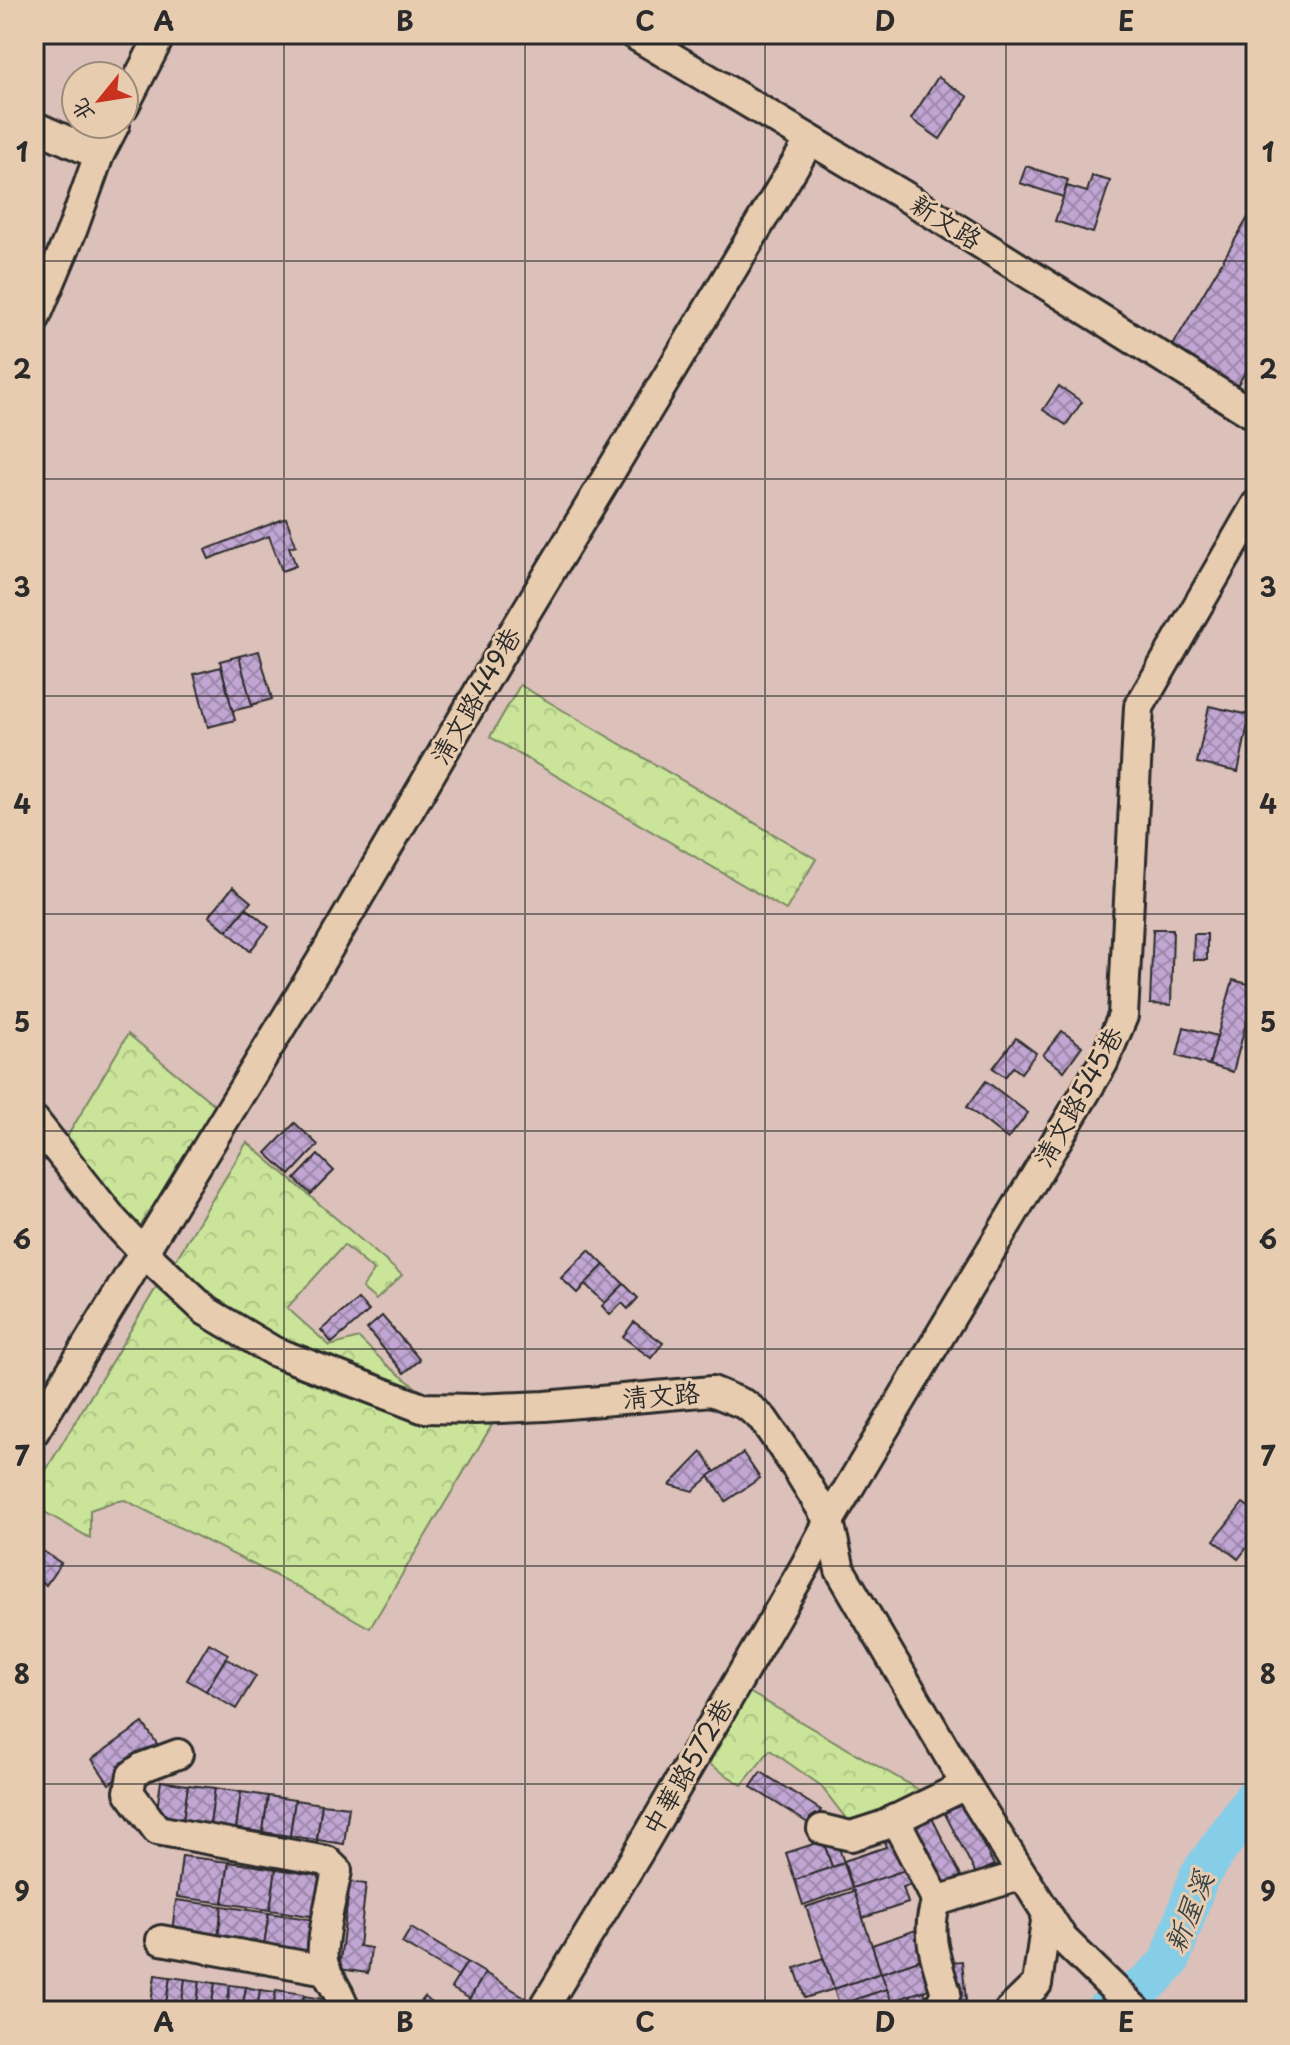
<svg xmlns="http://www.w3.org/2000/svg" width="1290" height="2045" font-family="'Playpen Sans','LXGW WenKai TC',sans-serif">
  <defs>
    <pattern id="forest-crowns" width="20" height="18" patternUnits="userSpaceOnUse" patternTransform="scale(2)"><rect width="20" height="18" fill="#cae49a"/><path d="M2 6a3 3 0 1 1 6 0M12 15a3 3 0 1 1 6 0" fill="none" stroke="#aec485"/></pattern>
    <pattern id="building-cross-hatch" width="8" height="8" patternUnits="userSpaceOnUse" patternTransform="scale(2)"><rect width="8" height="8" fill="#c1a5d2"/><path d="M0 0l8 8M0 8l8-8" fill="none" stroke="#9d87ab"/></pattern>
  </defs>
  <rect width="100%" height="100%" fill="#dcc0ba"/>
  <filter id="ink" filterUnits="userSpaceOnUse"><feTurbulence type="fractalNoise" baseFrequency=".0125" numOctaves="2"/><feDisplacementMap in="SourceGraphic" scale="16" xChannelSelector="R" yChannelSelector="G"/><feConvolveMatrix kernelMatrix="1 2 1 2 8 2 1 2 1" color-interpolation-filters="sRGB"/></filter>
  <g filter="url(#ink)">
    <g fill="url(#forest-crowns)" stroke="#7a8862" stroke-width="2">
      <path d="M520,685L816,859L786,910L490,737Z"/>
      <path d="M128,1034L233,1120L156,1250L67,1137Z"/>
      <path d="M247,1142L402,1275L376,1300L362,1288L374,1271L344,1245L287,1308L330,1346L359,1338L387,1365L423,1393L402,1389L275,1339L171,1268Z"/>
      <path d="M156,1288L264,1363L337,1394L414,1417L492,1425L370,1628L284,1580L125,1500L113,1502L90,1510V1538L34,1506V1490Z"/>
      <path d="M749,1692L928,1795L852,1826L820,1785L770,1750L742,1785L709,1764Z"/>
    </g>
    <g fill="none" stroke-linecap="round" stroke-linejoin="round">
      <path stroke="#86cde8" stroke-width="40" d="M1105,2011L1149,1982L1170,1961L1199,1876L1256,1795"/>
    </g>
    <g fill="url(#building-cross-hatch)" stroke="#2b2b2b" stroke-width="2">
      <path d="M938,77L968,97L940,139L911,119Z"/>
      <path d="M1026,166L1068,180L1063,197L1020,183Z"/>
      <path d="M1092,176L1110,181L1093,233L1055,221L1067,186L1087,192Z"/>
      <path d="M1256,204V354L1237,386L1172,347Z"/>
      <path d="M1059,386L1082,402L1066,425L1043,410Z"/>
      <path d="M286,518L296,545L289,547L296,566L282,571L269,536L209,559L205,550Z"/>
      <path d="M259,651L272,699L251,705L239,656Z"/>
      <path d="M239,656L252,706L232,711L220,661Z"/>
      <path d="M221,667L235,720L208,727L194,674Z"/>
      <path d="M1209,706L1250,715L1238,772L1197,763Z"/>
      <path d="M233,887L251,902L227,931L209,916Z"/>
      <path d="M246,908L269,927L250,951L227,931Z"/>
      <path d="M1153,929H1173L1171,1005L1150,1004Z"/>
      <path d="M1194,934H1207V960H1193Z"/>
      <path d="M1233,980L1256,986L1233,1072L1209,1065Z"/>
      <path d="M1184,1027L1217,1036L1209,1065L1177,1056Z"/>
      <path d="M1062,1031L1082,1046L1064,1071L1043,1055Z"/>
      <path d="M1016,1038L1036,1053L1021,1073L1013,1067L1005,1077L993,1068Z"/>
      <path d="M986,1081L1028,1113L1008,1139L967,1107Z"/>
      <path d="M295,1123L318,1145L290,1175L266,1153Z"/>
      <path d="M318,1155L334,1171L311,1194L295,1179Z"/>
      <path d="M589,1250L604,1265L577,1293L561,1278Z"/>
      <path d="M604,1265L624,1284L605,1303L585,1284Z"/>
      <path d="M624,1284L638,1298L628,1309L622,1303L610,1315L602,1306Z"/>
      <path d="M358,1299L369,1311L332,1343L321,1330Z"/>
      <path d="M382,1316L420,1360L404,1373L367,1329Z"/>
      <path d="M634,1322L663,1343L651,1358L623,1337Z"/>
      <path d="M702,1452L715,1472L693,1491L670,1485Z"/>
      <path d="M743,1453L760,1478L726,1501L709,1476Z"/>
      <path d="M1243,1503L1256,1512V1536L1238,1559L1214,1540Z"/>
      <path d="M34,1545L61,1563L46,1585L34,1577Z"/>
      <path d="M209,1643L228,1654L206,1691L187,1680Z"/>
      <path d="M226,1658L256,1676L236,1709L206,1691Z"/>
      <path d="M143,1723L160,1748L109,1784L92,1759Z"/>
      <path d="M761,1772L821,1810L811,1825L751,1787Z"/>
      <path d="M161,1781L188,1785L183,1821L156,1817Z"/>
      <path d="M188,1785L215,1788L210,1825L183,1821Z"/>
      <path d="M215,1788L241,1792L236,1829L210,1825Z"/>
      <path d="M241,1792L268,1796L263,1832L236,1829Z"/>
      <path d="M268,1796L295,1800L290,1836L263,1832Z"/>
      <path d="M295,1800L322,1804L317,1840L290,1836Z"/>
      <path d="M960,1801L994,1865L976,1874L943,1810Z"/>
      <path d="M322,1804L349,1807L344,1844L317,1840Z"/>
      <path d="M931,1816L961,1876L942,1886L911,1826Z"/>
      <path d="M895,1834L907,1870L852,1888L844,1861L886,1847L883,1838Z"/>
      <path d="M835,1836L844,1863L832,1867L823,1841Z"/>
      <path d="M823,1841L832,1867L795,1880L786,1853Z"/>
      <path d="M182,1856L229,1862L223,1903L177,1897Z"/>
      <path d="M229,1862L276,1869L270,1910L223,1903Z"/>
      <path d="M844,1863L852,1888L803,1905L795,1880Z"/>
      <path d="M276,1869L322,1876L317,1917L270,1910Z"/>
      <path d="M905,1870L910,1885L903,1887L908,1903L863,1918L852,1888Z"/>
      <path d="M350,1882L366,1884L359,1946L371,1948L368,1973L339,1969Z"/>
      <path d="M854,1891L881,1973L834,1989L806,1907Z"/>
      <path d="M176,1900L222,1906L218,1939L172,1932Z"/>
      <path d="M222,1906L269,1913L264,1945L218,1939Z"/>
      <path d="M269,1913L315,1920L311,1952L264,1945Z"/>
      <path d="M411,1928L467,1962L458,1976L402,1943Z"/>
      <path d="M916,1930L925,1958L881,1973L872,1945Z"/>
      <path d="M823,1958L834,1989L805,1998L795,1968Z"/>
      <path d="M925,1958L935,1987L891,2002L881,1973Z"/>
      <path d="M962,1961L966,2000L956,2001L952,1962Z"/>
      <path d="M467,1962L485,1973L470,1999L451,1988Z"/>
      <path d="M485,1973L525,1997L517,2011H476L466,2005Z"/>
      <path d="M881,1973L887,1989L839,2005L834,1989Z"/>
      <path d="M155,1975L170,1977L165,2011L150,2010Z"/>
      <path d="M170,1977L185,1979L181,2011H165Z"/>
      <path d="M185,1979L200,1981L196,2011H181Z"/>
      <path d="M200,1981L215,1983L211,2011H196Z"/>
      <path d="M215,1983L230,1985L227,2011H211Z"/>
      <path d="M230,1985L246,1987L242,2011H227Z"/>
      <path d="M246,1987L260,1990L257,2011H242Z"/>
      <path d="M887,1989L894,2010L860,2011L856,1999Z"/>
      <path d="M260,1990L276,1992L273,2011H257Z"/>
      <path d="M276,1990L304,1994L301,2011H273Z"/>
      <path d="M924,1991L930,2008L916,2011L910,1995Z"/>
      <path d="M910,1995L916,2011H894L891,2002Z"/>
      <path d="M304,1996L324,1999L323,2011H301Z"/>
      <path d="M425,1997L441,2011H413Z"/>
    </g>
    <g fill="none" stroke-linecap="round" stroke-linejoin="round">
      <defs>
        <g id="minor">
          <path d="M633,34L903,195L1256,416"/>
          <path d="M124,106L161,34"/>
          <path d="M34,126L99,155L115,124"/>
          <path d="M34,321L73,228L99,155"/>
          <path d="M34,1120L114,1221L143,1252L206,1311L273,1351L422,1408L475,1409L545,1406L712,1391L746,1405L763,1419L796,1467L829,1521L840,1570L966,1785L1063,1939L1137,2011"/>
          <path d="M34,1432L321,961L500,655L810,140"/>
          <path d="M178,1754L143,1767L132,1775L129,1792L157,1830L327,1861L337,1871C333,1892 318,1947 324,1965C329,1981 342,1994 345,2011"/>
          <path d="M895,1819L937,1901"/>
          <path d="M822,1829L851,1836L882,1826L966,1785"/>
          <path d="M937,1901L1022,1875"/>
          <path d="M161,1940L326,1970"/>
          <path d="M542,2011L638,1853L805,1566L829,1521L1103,1063L1123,1016L1139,707L1256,505"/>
          <path d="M937,2011L946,1993C937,1963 924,1931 937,1901"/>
          <path d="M1009,2011L1037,1984L1047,1914"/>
        </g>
      </defs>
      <use href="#minor" stroke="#2b2b2b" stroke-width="34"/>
      <use href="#minor" stroke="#e8ccaf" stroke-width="28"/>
    </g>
  </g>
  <path fill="none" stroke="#2b2b2b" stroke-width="2" stroke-opacity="0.55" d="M284,34V2011M525,34V2011M765,34V2011M1006,34V2011M34,261H1256M34,479H1256M34,696H1256M34,914H1256M34,1131H1256M34,1349H1256M34,1566H1256M34,1784H1256"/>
  <g text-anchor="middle" stroke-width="6" stroke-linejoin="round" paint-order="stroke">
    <g font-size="26" fill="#2b2b2b" stroke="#e8ccaf">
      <text transform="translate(946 222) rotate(32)" y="9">新文路</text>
      <text transform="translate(476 696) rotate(-60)" y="9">清文路449巷</text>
      <text transform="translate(1079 1097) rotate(-61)" y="9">清文路545巷</text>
      <text transform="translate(661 1396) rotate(-5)" y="9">清文路</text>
      <text transform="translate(688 1767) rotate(-60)" y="9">中華路572巷</text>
    </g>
    <g font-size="28" font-style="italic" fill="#394347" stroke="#e8ccaf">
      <text transform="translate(1189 1912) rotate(-68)" y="10">新屋溪</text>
    </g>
  </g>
  <rect width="1290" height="2045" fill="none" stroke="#e8ccaf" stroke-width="88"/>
  <g transform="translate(100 100) rotate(240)"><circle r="38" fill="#e8ccaf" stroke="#9c8c7a" stroke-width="2"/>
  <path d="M0-6L14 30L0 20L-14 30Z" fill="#c8321e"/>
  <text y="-12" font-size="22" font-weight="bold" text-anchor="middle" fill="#2b2b2b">北</text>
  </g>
  <rect x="44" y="44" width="1202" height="1957" fill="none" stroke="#2b2b2b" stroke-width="3"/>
  <g font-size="26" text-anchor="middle" font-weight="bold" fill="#2b2b2b">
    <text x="164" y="31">A</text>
    <text x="405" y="31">B</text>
    <text x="645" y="31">C</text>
    <text x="885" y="31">D</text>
    <text x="1126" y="31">E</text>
    <text x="22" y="162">1</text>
    <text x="1268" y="162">1</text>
    <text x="22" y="379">2</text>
    <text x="1268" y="379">2</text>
    <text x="22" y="597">3</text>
    <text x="1268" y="597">3</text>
    <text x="22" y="814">4</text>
    <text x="1268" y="814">4</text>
    <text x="22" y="1032">5</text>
    <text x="1268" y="1032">5</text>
    <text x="22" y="1249">6</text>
    <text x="1268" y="1249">6</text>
    <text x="22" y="1466">7</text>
    <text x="1268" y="1466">7</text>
    <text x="22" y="1684">8</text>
    <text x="1268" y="1684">8</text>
    <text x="22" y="1901">9</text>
    <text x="1268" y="1901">9</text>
    <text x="164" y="2032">A</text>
    <text x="405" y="2032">B</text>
    <text x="645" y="2032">C</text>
    <text x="885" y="2032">D</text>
    <text x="1126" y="2032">E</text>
  </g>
</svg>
